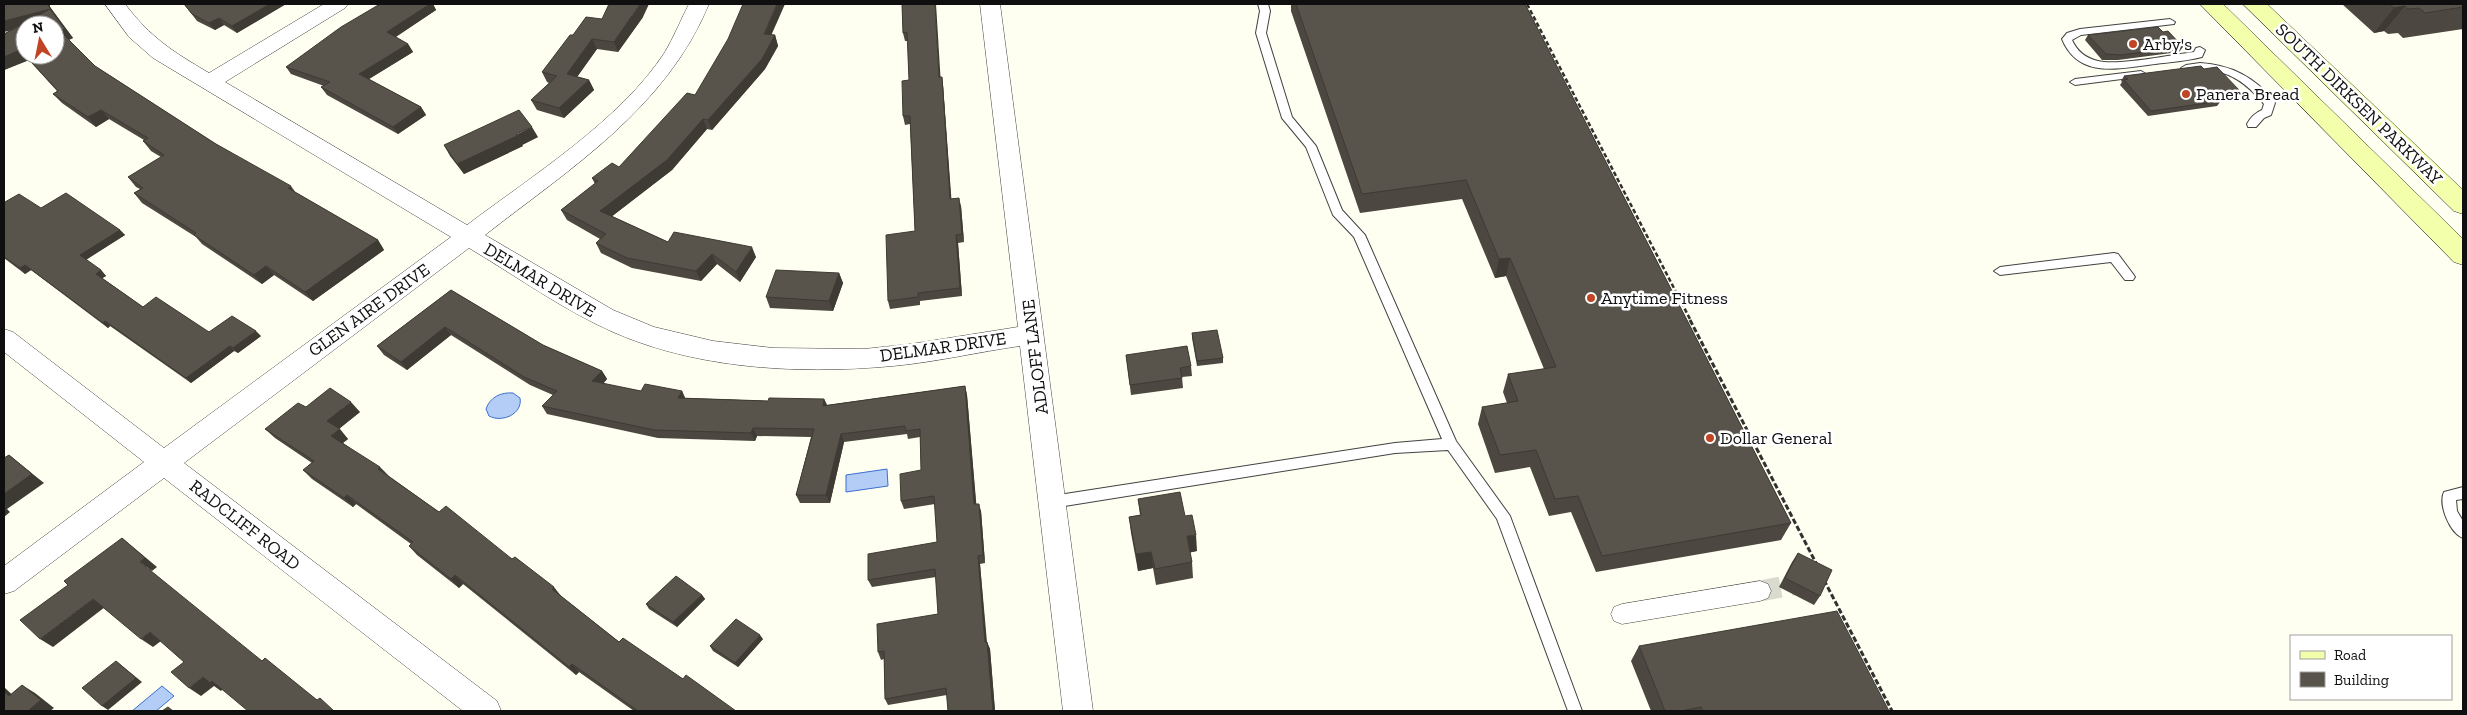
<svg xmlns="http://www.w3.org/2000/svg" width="2467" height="715" font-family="'Zilla Slab',serif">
  <rect width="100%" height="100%" fill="#fefff0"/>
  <g fill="#b4cdf7" stroke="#3b6fcf">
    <path d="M513,393L520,398C523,414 502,423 489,416L486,409C490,397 501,392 513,393Z"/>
    <path d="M887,469L888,486L846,492V475Z"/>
    <path d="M162,686L174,696L156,711H132Z"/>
  </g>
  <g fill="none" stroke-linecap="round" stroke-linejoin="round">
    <path stroke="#dadbce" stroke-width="21" stroke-dasharray="21 10" stroke-linecap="butt" d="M1760,591L1803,583"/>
    <defs>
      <g id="service">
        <path d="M1258,4H1268L1270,11L1266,33L1292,117L1316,146L1342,210L1365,235L1456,441L1510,516L1582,711H1568L1497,519L1448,450L1395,453L1052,508L1047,506L1045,502L1047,498L1052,496L1395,443L1442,439L1354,237L1333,215L1306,147L1282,118L1256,33L1260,11Z"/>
        <path d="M2170,19L2175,22L2174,24L2081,35L2072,40C2077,51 2085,58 2098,61C2117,66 2171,55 2194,52L2196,48L2200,47L2205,50L2202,57C2187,61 2170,62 2155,64C2120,68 2079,80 2062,39L2067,33L2080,29Z"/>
        <path d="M2200,63C2232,65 2253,77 2274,100L2275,103L2271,115L2264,118L2256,127H2248L2247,124C2251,117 2255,113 2262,110L2264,104C2253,91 2240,78 2223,73C2213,70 2186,74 2181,68L2186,65Z"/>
        <path d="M2141,71L2146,74L2145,76L2075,85L2070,82L2075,79Z"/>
        <path d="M2114,253L2118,254L2133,274L2135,277L2133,280H2125L2111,262L2000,275L1994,271L2000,267Z"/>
        <path d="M2463,487V499L2456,500L2457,511L2463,521V538C2450,533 2438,505 2444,492Z"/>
      </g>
      <path id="pedestrian" d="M1760,581L1768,584L1771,591L1768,598L1760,601L1622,624L1614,621L1611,614L1614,607L1622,604Z"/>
      <path id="minor" d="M105,4H125C151,38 172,51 209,73L324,4H348L345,8L225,82L467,225C532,176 621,120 665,52C674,37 681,19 689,4H709C666,108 571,168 485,235L613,310L654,327L713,341L773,348L864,349L911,344L1018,327L980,4H1000L1093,711H1063L1020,346C978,352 936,362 893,366C795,375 685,369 596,324C552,302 511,273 469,248L184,463L497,701L501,711H463L164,478L14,591L4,594V566L144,462L4,352V329L13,332L164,448L451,237L153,58L129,37Z"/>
      <g id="secondary">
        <path d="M2200,4H2223L2463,239V265L2454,262Z"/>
        <path d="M2243,4H2267L2463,190V214L2454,211Z"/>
      </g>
    </defs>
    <use href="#service" stroke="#424242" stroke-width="2"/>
    <use href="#pedestrian" stroke="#424242" stroke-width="1"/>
    <use href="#minor" stroke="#424242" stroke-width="1"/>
    <use href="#secondary" stroke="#313131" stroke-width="1"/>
    <path stroke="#313131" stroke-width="2.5" stroke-dasharray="4.5 2.5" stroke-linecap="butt" d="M1527,4L1691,321"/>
    <g stroke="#313131" stroke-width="3" stroke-dasharray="5.5 2.5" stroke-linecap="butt">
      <path d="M1690,320L1817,565"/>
      <path d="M1824,580L1892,711"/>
    </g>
    <use href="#service" fill="#fff" fill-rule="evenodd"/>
    <use href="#pedestrian" fill="#fff" fill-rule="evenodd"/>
    <use href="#minor" fill="#fff" fill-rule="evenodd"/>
    <use href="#secondary" fill="#f3ffab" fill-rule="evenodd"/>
  </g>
  <g fill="#4c4740">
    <path d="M4,4H50V7L73,38L69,40L95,66L216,144L295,192L378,240L384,250L313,301L274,275L262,284L202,244L196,237L142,203L134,193L140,189L136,187L128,177L161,157L151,151L143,141L144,140L109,119L96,127L62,103L53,94L57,91L29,60L4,70V34L11,30Z"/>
    <path d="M184,4H286L237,33L224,25L215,30L197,21Z"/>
    <path d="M380,4H433L436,10L396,37L408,44L413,52L369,79L421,107L426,115L398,134L327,95L321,87L324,86L291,74L286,67Z"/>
    <path d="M902,4L940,77H942L943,85L951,199L961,206L964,242L958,243L962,296L920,301V305L890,309L888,301L915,231L910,124L905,125L903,116L909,80L908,41H905L903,33Z"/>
    <path d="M1291,4H1525L1791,523L1781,540L1596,572L1571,512L1549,516L1530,467L1495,473L1478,424L1482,407L1507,403L1503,392L1508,374L1544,369L1506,276L1495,278L1462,199L1360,213L1291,11Z"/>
    <path d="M2342,4H2463V29L2403,38L2398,33L2388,34L2384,31L2374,33Z"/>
    <path d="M643,17L618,52L597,49L577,77L589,80L594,90L564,118L537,110L531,100L549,83L547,82L542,72L573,35L602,19Z"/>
    <path d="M2163,32L2183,47L2179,52L2118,60H2102L2085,40L2088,35Z"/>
    <path d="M772,35H775L778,46L765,69L712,130L707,129L672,170L612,216L668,242L756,257L740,282L717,264L701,281L632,268L601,253L596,243L600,239L567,220L561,210L595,184L592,178L619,167L695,95Z"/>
    <path d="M2204,69L2240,91L2236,96L2219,99L2221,101L2217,106L2148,116L2120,85L2122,82L2121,81L2124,76Z"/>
    <path d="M538,137L522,145L523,146L464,174L450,156L444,145Z"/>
    <path d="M4,202L41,208L120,230L125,235L86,260L101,270L106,276L102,278L143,307L209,332L261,336L238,353L234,351L191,383L110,326L108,328L31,270L25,274L4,258Z"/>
    <path d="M839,273L843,283L833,311L770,308L766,297Z"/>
    <path d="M451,290L543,345L602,371L607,379L603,384L641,391H682L685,398L768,401L824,399L827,405L965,386L967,395L976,504L981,511L985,563L980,564L987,642L990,649L995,711H948L947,695L888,705L885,699L884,659L881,660L878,652L938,614L936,577L872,587L868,580L937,542L935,504L904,509L901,501L921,470L920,437L908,439L907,434L844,442L830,503H800L796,495L811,437L757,436L755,441L658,438L547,414L542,406L553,395L530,385L451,335L407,370L384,355L377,346Z"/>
    <path d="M1192,333L1223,358V363L1197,366L1192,338Z"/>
    <path d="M1126,355L1191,366L1192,376L1182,377L1183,388L1131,395Z"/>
    <path d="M306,407L360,412L339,429L348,439L343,443L439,512L512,559L561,596L619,642L683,679L736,711H634L579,672L576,675L463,584L459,588L417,555L409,546L411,544L356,504L353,507L312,479L303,470L312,463L275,438L265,429Z"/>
    <path d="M1138,499L1197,551L1190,552L1192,562L1193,578L1156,585L1153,568L1138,571L1131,533L1129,517L1140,515Z"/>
    <path d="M1798,553L1820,596L1814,605L1779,587L1792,562Z"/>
    <path d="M702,595L705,599L677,627L649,609L646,604Z"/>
    <path d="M763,639L738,667L713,651L710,646Z"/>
    <path d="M1639,646L1889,711H1651L1631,661Z"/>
  </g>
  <g fill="#3e3a34">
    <path d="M47,4H50V7L73,38L68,40L25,27L4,32V21Z"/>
    <path d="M270,4H286L237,33L232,26Z"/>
    <path d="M430,4H433L436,10L392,39L387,32Z"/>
    <path d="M640,4H649L643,17L618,52L614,42Z"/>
    <path d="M777,4H785L767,45L764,34Z"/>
    <path d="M935,4H936L941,85L939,77Z"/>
    <path d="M2405,6L2384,31L2374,33L2394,8Z"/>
    <path d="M219,18L224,25L215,30L209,23Z"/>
    <path d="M775,35L778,46L765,69L712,130L708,120Z"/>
    <path d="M592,39L597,49L572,84L567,74Z"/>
    <path d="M408,44L413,52L364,82L359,74Z"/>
    <path d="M20,50L29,60L4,70V57Z"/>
    <path d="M942,77L943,85L952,207L950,199Z"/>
    <path d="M589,80L594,90L564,118L559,108Z"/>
    <path d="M421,107L426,115L398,134L393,127Z"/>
    <path d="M101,110L109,119L96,127L88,117Z"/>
    <path d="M703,119L707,129L672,170L606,221L600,211Z"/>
    <path d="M532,127L538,137L522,145L523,146L464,174L457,164Z"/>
    <path d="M291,186L298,196L288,188Z"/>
    <path d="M959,198L961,206L964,242L962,234Z"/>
    <path d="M120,230L125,235L85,260L80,255Z"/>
    <path d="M956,235L958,243L962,296L960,288Z"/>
    <path d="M378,240L384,250L313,301L305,292Z"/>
    <path d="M752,247L756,257L740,282L736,272Z"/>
    <path d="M712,254L717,264L701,281L696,271Z"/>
    <path d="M1510,258L1506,276L1495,278L1499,259Z"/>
    <path d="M25,265L31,270L25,274L20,268Z"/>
    <path d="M266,266L274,275L262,284L254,275Z"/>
    <path d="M101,270L106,276L101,279L96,274Z"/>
    <path d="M839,273L843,283L833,311L829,301Z"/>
    <path d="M105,321L110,326L108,328L103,323Z"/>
    <path d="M445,327L451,335L407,370L401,362Z"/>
    <path d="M256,331L261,336L238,353L233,348Z"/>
    <path d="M230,346L234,351L191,383L186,378Z"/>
    <path d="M602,371L607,379L597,390L592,381Z"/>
    <path d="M965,386L967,395L977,512L974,504Z"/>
    <path d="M682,391L686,400L678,398Z"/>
    <path d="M824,399L828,407L823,406Z"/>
    <path d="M351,402L360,412L336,431L327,421Z"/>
    <path d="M753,428L757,436L755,441L751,433Z"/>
    <path d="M340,429L348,439L340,445L331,436Z"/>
    <path d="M841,434L844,442L830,503L826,495Z"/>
    <path d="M9,455L44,483L7,509L10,512L4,517V494Z"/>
    <path d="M380,467L389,476L378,469Z"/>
    <path d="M347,495L356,504L353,507L344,498Z"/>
    <path d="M979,504L981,511L985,563L983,555Z"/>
    <path d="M1196,535L1197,551L1188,553L1187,536Z"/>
    <path d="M122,538L133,547L157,567L152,571L140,562Z"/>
    <path d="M1151,552L1153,568L1138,571L1136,554Z"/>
    <path d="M978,556L980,564L987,650L985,642Z"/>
    <path d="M455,575L463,584L459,588L451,579Z"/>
    <path d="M554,587L561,596L559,598L552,589Z"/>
    <path d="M702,595L705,599L677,627L673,622Z"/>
    <path d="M93,599L105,607L53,647L40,639Z"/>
    <path d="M150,632L161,641L153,647L141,639Z"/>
    <path d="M760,635L763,639L738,667L735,663Z"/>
    <path d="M987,642L990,649L995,711H993Z"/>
    <path d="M116,661L142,682L108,710L102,706Z"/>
    <path d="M572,664L579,672L576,675L569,667Z"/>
    <path d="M203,677L212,681L223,689L221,691L214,686L201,696L189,688Z"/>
    <path d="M22,685L35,693L54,708L50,711H28Z"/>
    <path d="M4,687L22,704L9,696L4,692Z"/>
  </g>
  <g fill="#58534b" stroke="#3e3a34" fill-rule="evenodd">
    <path d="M4,4H47L51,9H50L47,10L4,21Z"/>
    <path d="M184,4H270L232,26L219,18L209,23L192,14Z"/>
    <path d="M380,4H430L387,32L408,44L359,74L421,107L393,127L321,87L330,82L286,67L341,27Z"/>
    <path d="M609,4H640L638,7L614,42L592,39L567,74L589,80L559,108L531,100L557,76L542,72L570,35H573L586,17L602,19Z"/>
    <path d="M743,4H777L764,34L775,35L762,59L708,120L703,119L667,160L600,211L668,242L674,232L752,247L736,272L712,254L696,271L627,258L596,243L606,234L561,210L598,181L592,178L612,163L619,167L687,93L695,95L728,39Z"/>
    <path d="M902,4H935L939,77H942L950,199L959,198L962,234L956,235L960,288L918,293V297L888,301L886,235L915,231L910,116H903L902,81L909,80L907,32L903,33Z"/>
    <path d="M1296,4H1525L1791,523L1602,556L1578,496L1555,499L1536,450L1500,455L1482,407L1518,401L1508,374L1556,367L1510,258L1499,259L1466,180L1362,194Z"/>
    <path d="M2390,4H2463V7L2425,13L2419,8L2408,9L2405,6L2394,8Z"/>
    <path d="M50,9L65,29L60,31L95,66L216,144L291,186L288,188L378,240L305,292L266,266L254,275L194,235L196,233L134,193L143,188L128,177L164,155L143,141L148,138L101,110L88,117L53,94L58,91L20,50L4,57V34ZM25,25H55V55H25Z"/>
    <path d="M2158,27L2163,32L2168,31L2183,47L2121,55L2106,54L2088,35Z"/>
    <path d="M2201,66L2204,69L2217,67L2240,91L2215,94L2221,101L2151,111L2124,80L2128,79L2124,76Z"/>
    <path d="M519,110L532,127L516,134L517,136L457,164L444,145Z"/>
    <path d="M66,193L120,230L80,255L101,270L96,274L143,307L156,297L209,332L232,316L256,331L233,348L230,346L186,378L105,321L103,323L25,265L20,268L4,257V202H5L19,194L41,208Z"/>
    <path d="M776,270L839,273L829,301L766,297Z"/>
    <path d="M451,290L543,345L602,371L592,381L641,391L645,384L682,391L678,398L768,401L769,398L824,399L823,406L965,386L974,504H979L983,555L978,556L985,642H987L993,711H948L946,688L885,699L884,651L878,652L877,624L938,614L935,569L868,580V554L937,542L934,496L901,501L900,474L921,470L920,429L906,431L905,426L841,434L826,495H796L814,429L753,428L751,433L654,430L542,406L557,391L524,377L445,327L401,362L377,346Z"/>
    <path d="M1217,330L1223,358L1197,361L1192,333Z"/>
    <path d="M1187,346L1191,366L1180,368L1182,378L1130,385L1126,355Z"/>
    <path d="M330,388L351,402L327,421L340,429L331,436L380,467L378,469L439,512L446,506L512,559L515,557L554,587L552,589L619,642L623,638L683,679L686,675L736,711H638L572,664L569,667L455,575L451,579L409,546L413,542L347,495L344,498L303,470L314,461L265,429L298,403L306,407Z"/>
    <path d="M9,455L32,474L4,494V458Z"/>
    <path d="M1180,492L1185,516L1192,515L1196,535L1187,536L1192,562L1155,569L1151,552L1136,554L1129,517L1141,515L1138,499Z"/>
    <path d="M122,538L145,558L140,562L262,661L265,658L317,700L320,698L334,711H248L212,681L210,683L203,677L189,688L171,672L184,662L150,632L141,639L93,599L40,639L20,620L68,585L64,581Z"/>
    <path d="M1798,553L1832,570L1820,596L1785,578Z"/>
    <path d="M676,576L702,595L673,622L646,604Z"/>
    <path d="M1837,611L1889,711H1703L1701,707L1681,711H1665L1639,646Z"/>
    <path d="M736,619L760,635L735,663L710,646Z"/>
    <path d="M116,661L136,678L102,706L82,688Z"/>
    <path d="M22,685L41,700L28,711H4V692L9,696Z"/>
    <path d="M168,707L173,711H162Z"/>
  </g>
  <g fill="#c14424" stroke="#fff" stroke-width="2">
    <circle cx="2133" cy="44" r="5"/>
    <circle cx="2186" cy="94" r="5"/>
    <circle cx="1591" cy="298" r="5"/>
    <circle cx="1710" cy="438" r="5"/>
  </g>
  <g text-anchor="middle" stroke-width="5" stroke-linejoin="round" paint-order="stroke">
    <g font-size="18" fill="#0f0f0f" stroke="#fff" text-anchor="start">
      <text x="2143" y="50">Arby's</text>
      <text x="2196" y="100">Panera Bread</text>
      <text x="1601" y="304">Anytime Fitness</text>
      <text x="1720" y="444">Dollar General</text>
    </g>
    <g font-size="18" fill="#0f0f0f" stroke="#fff">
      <text transform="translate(2359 104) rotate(44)" y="6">SOUTH DIRKSEN PARKWAY</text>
      <text transform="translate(540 280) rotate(31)" y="6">DELMAR DRIVE</text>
      <text transform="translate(369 310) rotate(-36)" y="6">GLEN AIRE DRIVE</text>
      <text transform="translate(943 347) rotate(-8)" y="6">DELMAR DRIVE</text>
      <text transform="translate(1035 357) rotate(-97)" y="6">ADLOFF LANE</text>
      <text transform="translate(245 525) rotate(38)" y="6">RADCLIFF ROAD</text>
    </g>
  </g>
  <rect width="2467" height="715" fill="none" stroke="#0f0f0f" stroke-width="10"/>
  <rect x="2290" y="635" width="162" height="65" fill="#ffffff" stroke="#9f9f9f"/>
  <rect x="2300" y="651" width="25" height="8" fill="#f3ffab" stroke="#9f9f9f"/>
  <text x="2334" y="660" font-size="15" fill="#0f0f0f">Road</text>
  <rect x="2300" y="672" width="25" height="15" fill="#58534b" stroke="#9f9f9f"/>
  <text x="2334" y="685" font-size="15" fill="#0f0f0f">Building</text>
  <g transform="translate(40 40) rotate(350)"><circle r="24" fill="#ffffff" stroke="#9f9f9f"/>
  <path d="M0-4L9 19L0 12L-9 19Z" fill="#c14424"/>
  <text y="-8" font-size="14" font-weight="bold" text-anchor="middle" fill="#0f0f0f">N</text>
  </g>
</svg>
